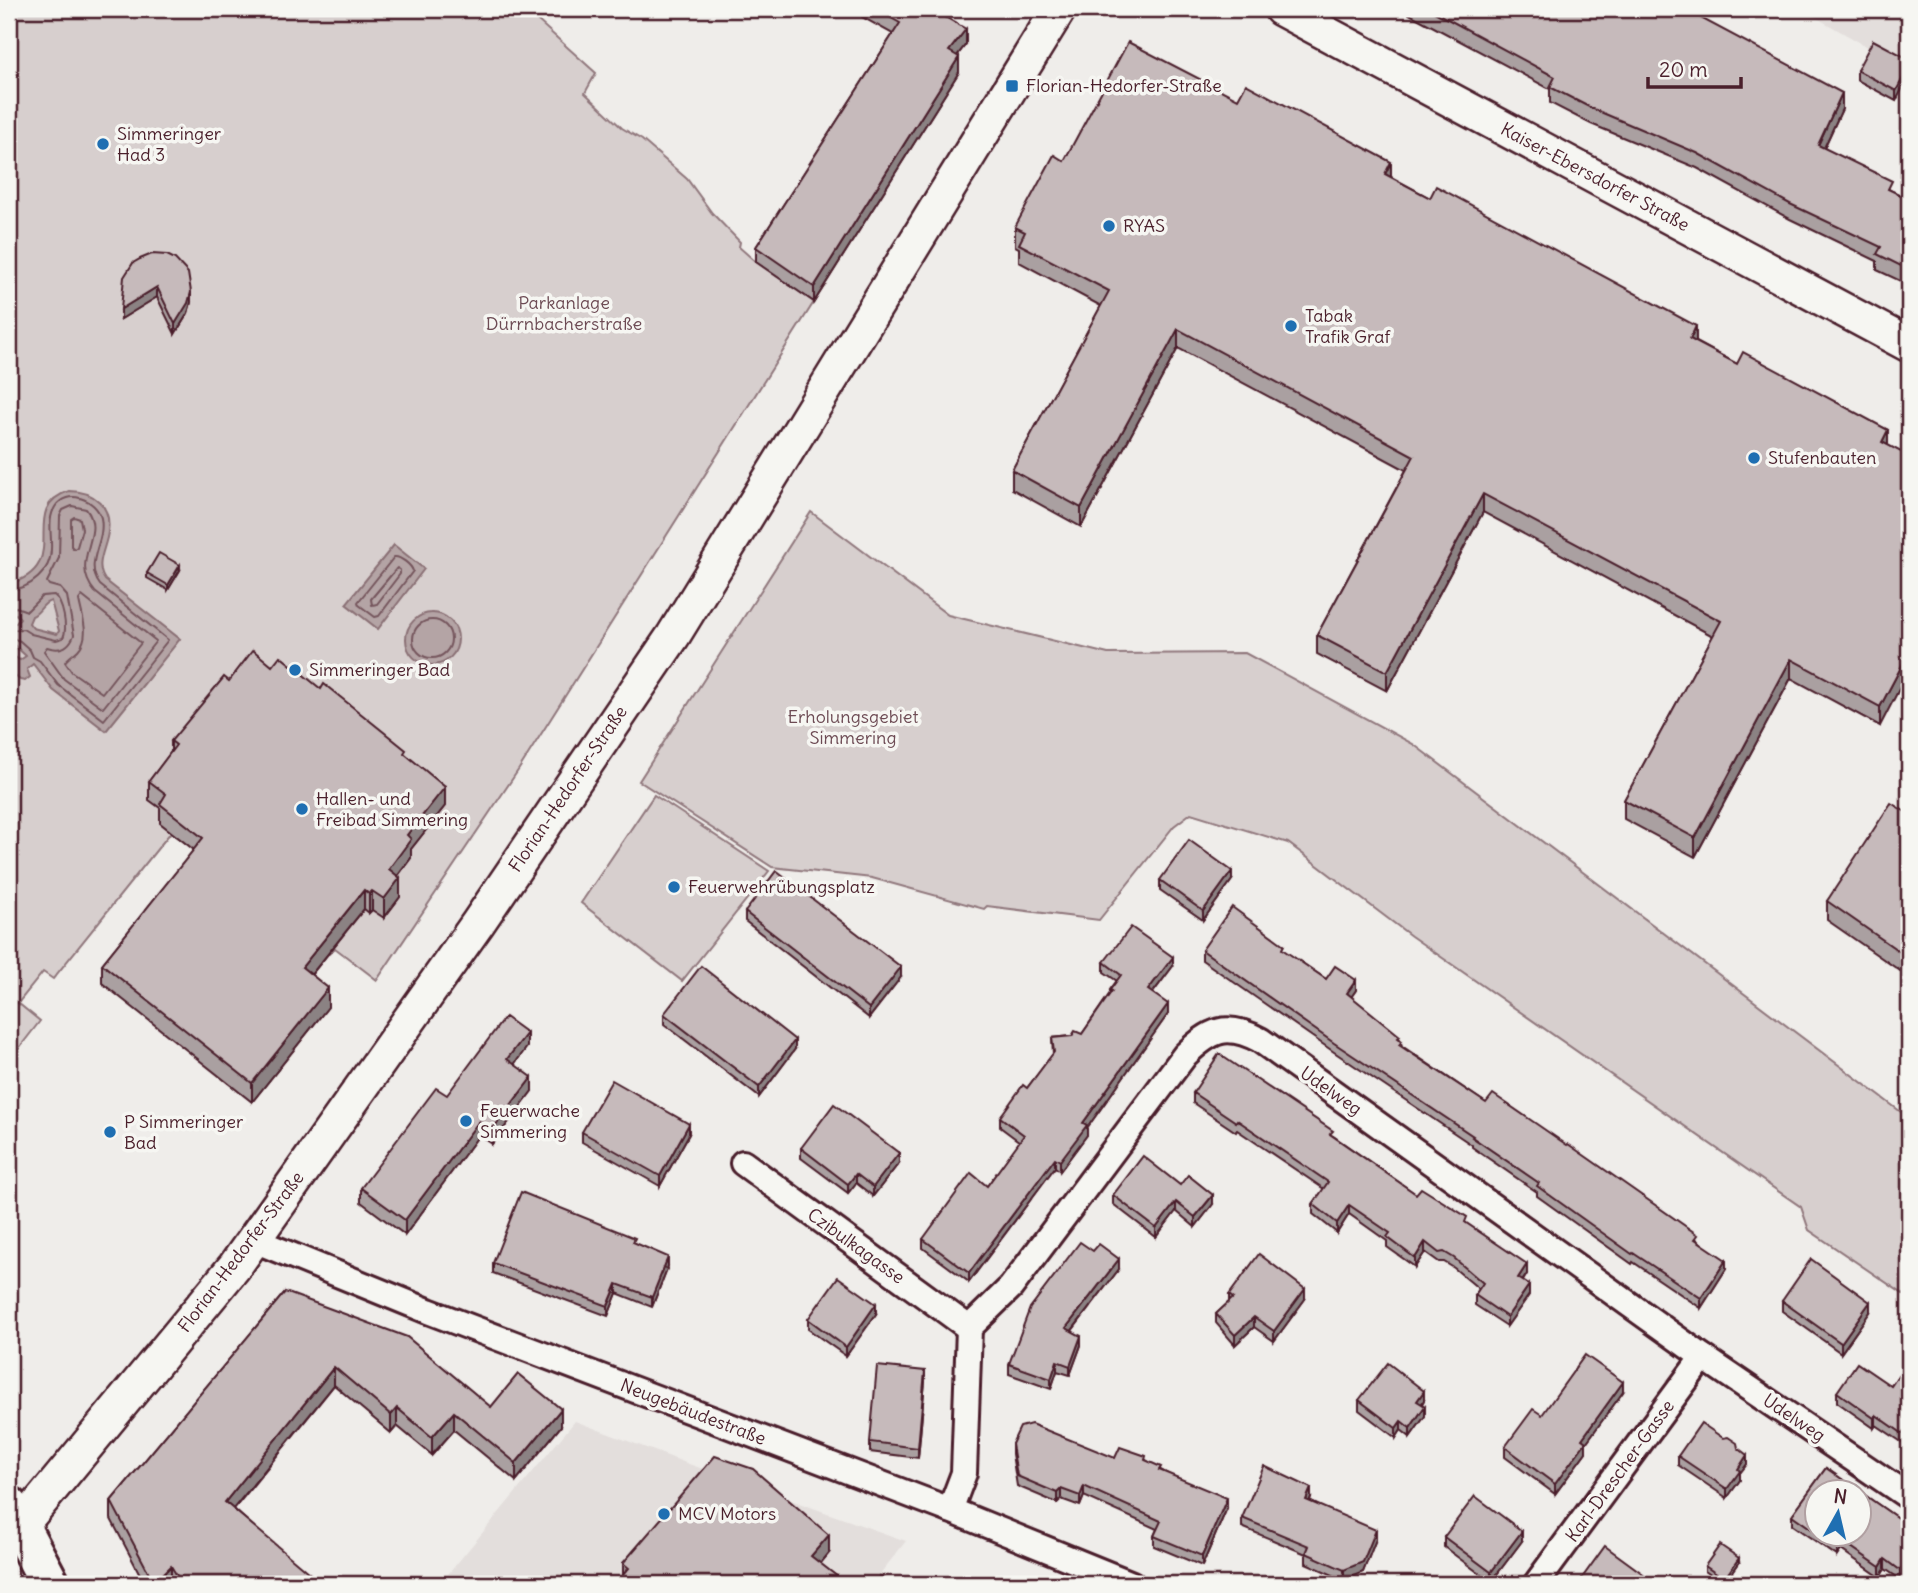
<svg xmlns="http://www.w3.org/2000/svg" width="1918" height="1593" font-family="Delius,sans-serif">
  <rect width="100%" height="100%" fill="#efedea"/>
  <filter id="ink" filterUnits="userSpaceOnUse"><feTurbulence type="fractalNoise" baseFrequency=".0143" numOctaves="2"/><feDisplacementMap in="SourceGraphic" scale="14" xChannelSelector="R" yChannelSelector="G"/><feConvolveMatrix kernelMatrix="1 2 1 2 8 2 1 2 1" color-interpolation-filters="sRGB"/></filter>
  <g filter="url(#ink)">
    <g fill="#e3dedc">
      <path d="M1801,9H1909V69L1873,50Z"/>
      <path d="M575,1421L686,1463L906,1541L872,1584H440Z"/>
    </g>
    <g fill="#d7cfce" stroke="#90777c" stroke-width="2">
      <path d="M9,9H539L537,20L596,73L585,93L622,128L642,140L687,179L712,213L740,242L739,247L756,262L814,302L519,769L377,980L335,948L329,954L171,832L53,979L43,972L18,1003L40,1021L9,1061Z"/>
      <path d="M811,512L948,615L1108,654L1245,653L1413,744L1909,1118V1298L1809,1230L1801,1207L1411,936L1288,843L1191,813L1174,826L1099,920L987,906L984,909L872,878L772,867L639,781Z"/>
      <path d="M654,795L769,871L682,981L581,903Z"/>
    </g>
    <g fill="#b4a4a5" stroke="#8a6f74" stroke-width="2" fill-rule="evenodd">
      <path d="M69,491C94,491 112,506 108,532C106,549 94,564 105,580L180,639L106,731L53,690L33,664L27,669L30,677L25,681L20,680L9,671L10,656H13L20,660L26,656L15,646L9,644V623H16L20,618L16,614L9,618V584C75,565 15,509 69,491ZM51,601L59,631L57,634L33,628L29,623L32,616C40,613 42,603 51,601Z"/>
      <path d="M394,545L424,569L378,629L346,604Z"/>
      <circle cx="432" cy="639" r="26"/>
    </g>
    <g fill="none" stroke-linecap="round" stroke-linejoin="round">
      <g stroke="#74545c" stroke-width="2">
        <path d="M72,506L86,509C107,535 68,559 95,592L156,641L103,708L64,679L44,651L47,647C59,651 69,648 74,635L67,596L60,588L49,585L47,582L59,558L60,516L63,510Z"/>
        <path d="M74,517L80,519L82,529L77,547L74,549L71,546V519Z"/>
        <path d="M394,557C400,556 411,565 413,571L379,616L375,617L359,605L358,602Z"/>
        <path d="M397,568L400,570V574L377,604L372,605L371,599Z"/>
        <path d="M9,590C30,589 51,572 51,549C52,536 47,519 55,507C67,488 96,499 101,518C106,543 83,562 100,585L168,640L104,720L58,685L40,661L33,657L30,650L20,641L9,637"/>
        <path d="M82,596L141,643L102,693L72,672L65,662C68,657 73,655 78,650C91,636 82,617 79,600Z"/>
        <path d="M9,610L16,607L27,611L42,596L54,595C63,602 68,628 63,638L56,640L31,634L23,629L9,630"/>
        <circle cx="432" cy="639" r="19"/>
      </g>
      <defs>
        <g id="minor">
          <path d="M743,1163L969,1328"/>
          <path d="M254,1240L428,1311L950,1510L1132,1584"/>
          <path d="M950,1510L964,1473L969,1328L1011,1287L1185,1055C1211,1030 1226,1022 1260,1040L1703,1357L1909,1497"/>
          <path d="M1536,1584L1703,1357"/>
        </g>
        <g id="secondary">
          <path d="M1281,9L1909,345"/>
          <path d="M19,1528L235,1266L478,923L673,636L1059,9"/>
        </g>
        <path id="primary" d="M9,1506L50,1584"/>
      </defs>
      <use href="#minor" stroke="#4a1f2b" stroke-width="30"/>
      <use href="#secondary" stroke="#4a1f2b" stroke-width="38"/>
      <use href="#primary" stroke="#4a1f2b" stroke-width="44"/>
      <use href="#minor" stroke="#f6f6f2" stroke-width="24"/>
      <use href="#secondary" stroke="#f6f6f2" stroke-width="33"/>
      <use href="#primary" stroke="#f6f6f2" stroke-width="38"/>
    </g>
    <g fill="#aaa0a1" stroke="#4a1f2b" stroke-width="2" fill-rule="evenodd">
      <path d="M862,9H931L966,44L957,56L959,72L814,302L756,262V247L893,34L862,17Z"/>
      <path d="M1400,9H1684L1842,109L1824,148L1892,191L1909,199V285L1877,270V261L1790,219L1697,168L1591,124L1550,103V89Z"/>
      <path d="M1909,59L1896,101L1857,80V70Z"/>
      <path d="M1238,99L1391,177L1737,364L1888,430L1880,726L1791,678L1695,857L1624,819V800L1713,636L1483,512L1387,691L1317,654V635L1406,470L1178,348L1081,527L1012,489V470L1101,306L1019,262V248L1015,246V227L1064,161Z"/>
      <path d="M133,263L191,302L188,313L175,334L157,297L121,319Z"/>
      <path d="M180,570L168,590L147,578V573Z"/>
      <path d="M272,666L406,755L445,806L411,849V858L398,876L400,897L384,918L372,910L369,913L364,909L311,975L328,1007L252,1102L102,983V964L194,850L160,823V808L149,800V781L171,752V741L229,681Z"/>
      <path d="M1909,814V977L1827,920V901Z"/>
      <path d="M1160,880H1232L1203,920L1160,890Z"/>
      <path d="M745,912L901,977L869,1018L745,921Z"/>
      <path d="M1202,950L1284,951L1326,979L1356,990L1351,997L1400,1039L1402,1046L1486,1103L1698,1240L1726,1269L1701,1308L1633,1262L1632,1264L1537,1196V1192L1472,1147V1145L1334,1052L1202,960Z"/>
      <path d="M1104,962L1173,966L1153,993L1168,1014L1087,1128V1135L1060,1171L1055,1167L969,1282L923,1248V1239L987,1186L1020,1142L1000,1127V1117L1027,1088L1053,1054L1052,1038L1072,1036L1082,1034L1110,993V990L1117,981L1104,972Z"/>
      <path d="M664,1014L795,1049L759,1097L664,1024Z"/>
      <path d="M527,1047L514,1064L532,1091L492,1144L479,1135L405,1235L361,1202V1188L447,1095Z"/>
      <path d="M1193,1093L1333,1136L1416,1194L1467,1224L1527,1274L1523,1281L1529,1295L1507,1326L1475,1305V1295L1479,1289L1454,1268L1444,1262H1439L1425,1252L1415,1267L1387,1247V1241L1349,1214L1337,1233L1313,1214V1204L1324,1189L1237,1130L1236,1132L1193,1103Z"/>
      <path d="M582,1132L689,1134L660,1186L582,1142Z"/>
      <path d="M801,1148L899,1163L873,1196L856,1183L848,1193L801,1158Z"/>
      <path d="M1180,1185L1213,1204L1195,1227L1176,1211L1156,1237L1113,1204V1195Z"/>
      <path d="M635,1243L668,1266L652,1307L617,1293L608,1316L493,1273V1263Z"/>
      <path d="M1093,1251L1119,1269L1072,1331L1081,1345L1070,1375L1057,1371L1051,1389L1009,1374V1364Z"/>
      <path d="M285,1292L491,1407L561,1426L516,1481L454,1430L432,1455L397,1426L391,1433L334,1385L234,1509L315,1584L171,1583L145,1584L111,1519V1501Z"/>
      <path d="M1229,1295L1305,1299L1274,1341L1254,1327L1235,1345L1216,1323V1314L1229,1302Z"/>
      <path d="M1782,1301L1870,1312L1841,1353L1782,1311Z"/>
      <path d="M876,1314L846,1356L808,1329V1319Z"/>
      <path d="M1909,1359V1447L1876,1425L1874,1428L1837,1402V1392L1891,1386Z"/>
      <path d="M925,1381L918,1458L870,1452V1442Z"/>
      <path d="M1623,1392L1586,1443V1452L1555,1494L1505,1457V1447L1542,1415Z"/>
      <path d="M1359,1400H1424L1422,1404L1425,1416L1410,1437L1401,1430L1396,1438L1359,1410Z"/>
      <path d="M1012,1444L1115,1458L1146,1460L1161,1470L1227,1508L1202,1566L1154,1546V1536L1157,1529L1084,1496L1080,1506L1061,1499L1057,1503L1017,1486L1012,1454Z"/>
      <path d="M1738,1448L1747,1464L1740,1473V1480L1727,1498L1678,1465V1456Z"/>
      <path d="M1826,1468L1909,1526V1566L1900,1579L1885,1569L1880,1577L1841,1550L1837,1556L1792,1525V1515ZM1816,1492H1858V1534H1816Z"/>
      <path d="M1311,1498L1310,1501L1376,1539L1363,1572L1344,1580L1306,1563V1554L1242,1527V1518Z"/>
      <path d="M1444,1537L1522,1541L1491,1582L1444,1547Z"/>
      <path d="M829,1553L820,1564L623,1575V1563Z"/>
      <path d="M1739,1563L1724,1584L1705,1571V1566Z"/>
      <path d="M1582,1578L1657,1584H1582Z"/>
    </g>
    <g fill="#8b8283" stroke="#4a1f2b" stroke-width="2">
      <path d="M966,29V44L949,66V51Z"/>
      <path d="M959,57V72L814,302V287Z"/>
      <path d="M1909,67V76L1896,101V91Z"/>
      <path d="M1842,93V109L1818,161V145Z"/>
      <path d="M1391,162V181L1385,174Z"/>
      <path d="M157,287V297L121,319V309Z"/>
      <path d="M191,292V302L188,313L175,334V324Z"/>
      <path d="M1696,326V345L1690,339Z"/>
      <path d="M1178,329V348L1081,527V508Z"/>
      <path d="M1888,430V448L1882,442Z"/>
      <path d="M1483,494V512L1387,691V672Z"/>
      <path d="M180,565V570L168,590V585Z"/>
      <path d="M1909,652V670L1880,726V707Z"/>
      <path d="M1791,659V678L1695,857V838Z"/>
      <path d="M445,787V806L411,849V858L389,887V869L407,835Z"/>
      <path d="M1232,871V880L1203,920V911Z"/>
      <path d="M400,878V897L384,918V899Z"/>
      <path d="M364,890V909L302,986V967Z"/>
      <path d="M372,891V910L369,913V894Z"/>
      <path d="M1173,957V966L1148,999V990Z"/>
      <path d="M901,967V977L869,1018V1008Z"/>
      <path d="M1356,980V990L1347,1003V993Z"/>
      <path d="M328,988V1007L252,1102V1083Z"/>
      <path d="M1168,1004V1014L1087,1128V1135L1060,1171V1161L1083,1123Z"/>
      <path d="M527,1033V1047L507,1074V1059Z"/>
      <path d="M795,1040V1049L759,1097V1087Z"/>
      <path d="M532,1077V1091L492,1144V1130Z"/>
      <path d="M479,1121V1135L405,1235V1220Z"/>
      <path d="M689,1124V1134L660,1186V1176Z"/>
      <path d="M899,1153V1163L873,1196V1187Z"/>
      <path d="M1055,1158V1167L969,1282V1273Z"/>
      <path d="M856,1174V1183L848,1193V1184Z"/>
      <path d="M1213,1195V1204L1195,1227V1217Z"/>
      <path d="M1176,1202V1211L1156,1237V1228Z"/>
      <path d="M1349,1205V1214L1337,1233V1223Z"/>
      <path d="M1425,1242V1252L1415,1267V1258Z"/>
      <path d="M668,1257V1266L652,1307V1297Z"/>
      <path d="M1119,1259V1269L1066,1338V1328Z"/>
      <path d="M1726,1260V1269L1701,1308V1298Z"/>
      <path d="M1527,1264V1274L1518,1287V1278Z"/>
      <path d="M617,1284V1293L608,1316V1306Z"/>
      <path d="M1529,1285V1295L1507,1326V1317Z"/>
      <path d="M1305,1289V1299L1274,1341V1331Z"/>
      <path d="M1870,1302V1312L1841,1353V1343Z"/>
      <path d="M876,1304V1314L846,1356V1347Z"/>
      <path d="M1254,1317V1327L1235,1345V1335Z"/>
      <path d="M1081,1336V1345L1070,1375V1366Z"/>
      <path d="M1057,1361V1371L1051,1389V1379Z"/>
      <path d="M334,1367V1385L225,1519V1502Z"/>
      <path d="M925,1371V1381L918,1458V1448Z"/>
      <path d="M1623,1382V1392L1586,1443V1452L1555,1494V1484L1582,1439Z"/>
      <path d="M1424,1391V1400L1417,1411V1401Z"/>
      <path d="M1425,1406V1416L1410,1437V1428Z"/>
      <path d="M397,1408V1426L391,1433V1415Z"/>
      <path d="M561,1409V1426L516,1481V1463Z"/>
      <path d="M454,1412V1430L432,1455V1437Z"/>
      <path d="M1876,1415V1425L1874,1428V1418Z"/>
      <path d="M1401,1421V1430L1396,1438V1428Z"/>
      <path d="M1747,1455V1464L1740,1473V1480L1727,1498V1489L1738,1469Z"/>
      <path d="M1084,1486V1496L1080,1506V1496Z"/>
      <path d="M1311,1488V1498L1306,1510V1500Z"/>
      <path d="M1061,1489V1499L1057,1503V1493Z"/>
      <path d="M1227,1498V1508L1202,1566V1556Z"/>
      <path d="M1376,1530V1539L1363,1572L1344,1580V1570Z"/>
      <path d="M1522,1531V1541L1491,1582V1572Z"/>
      <path d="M829,1535V1553L811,1575V1556Z"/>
      <path d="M1841,1540V1550L1837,1556V1547Z"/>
      <path d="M1909,1556V1566L1900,1579V1570Z"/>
      <path d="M1739,1558V1563L1724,1584V1579Z"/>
      <path d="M1885,1559V1569L1880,1577V1567Z"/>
      <path d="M171,1566V1583L162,1584V1575Z"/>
    </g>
    <g fill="#c6babb" stroke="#4a1f2b" stroke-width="2">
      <path d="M875,9H931L966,29L949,51L959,57L814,287L756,247L900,23Z"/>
      <path d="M1429,9H1684L1842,93L1818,145L1892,181L1888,189L1909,199V270L1877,254L1881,247L1790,204L1697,153L1591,108L1550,87L1555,77Z"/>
      <path d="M1873,40L1909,59V67L1896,91L1857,70Z"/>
      <path d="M1128,42L1238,99L1246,84L1391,162L1385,174L1430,198L1436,186L1696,326L1690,339L1737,364L1743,352L1888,430L1882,442L1909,456V652L1880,707L1791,659L1695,838L1624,800L1721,621L1483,494L1387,672L1317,635L1414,456L1178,329L1081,508L1012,470L1109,291L1019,244L1025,232L1015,227L1054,155L1064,161Z"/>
      <path d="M152,254L167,255L175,259L188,273L191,292L188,303L175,324L157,287L121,309L124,277L133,263L140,259Z"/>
      <path d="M159,553L180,565L168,585L147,573Z"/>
      <path d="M253,650L272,666L280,656L321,689L324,684L406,750L404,753L445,787L407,835L411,839L389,869L400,878L384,899L372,891L369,894L364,890L302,967L328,988L252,1083L102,964L203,838L160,804L166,794L149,781L176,745L171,741L224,677L229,681Z"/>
      <path d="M1891,803L1909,814V958L1827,901Z"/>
      <path d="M1189,840L1232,871L1203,911L1160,880Z"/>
      <path d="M776,871L901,967L869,1008L745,912Z"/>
      <path d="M1232,907L1284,945L1282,949L1326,979L1335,966L1356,980L1347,993L1400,1036L1398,1038L1402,1041L1399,1045L1486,1103L1493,1094L1567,1145L1568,1144L1698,1235L1695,1239L1726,1260L1701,1298L1633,1253L1632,1254L1537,1186L1539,1183L1472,1137L1473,1136L1334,1043L1202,950Z"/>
      <path d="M1131,927L1173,957L1148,990L1168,1004L1083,1123L1087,1125L1060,1161L1055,1158L969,1273L923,1239L971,1173L987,1186L1024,1135L1000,1117L1023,1085L1027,1088L1054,1052L1052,1038L1072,1036L1075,1031L1082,1034L1112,991L1110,990L1121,975L1104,962Z"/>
      <path d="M701,966L795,1040L759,1087L664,1014Z"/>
      <path d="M505,1017L527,1033L507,1059L532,1077L492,1130L479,1121L405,1220L361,1188L436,1088L447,1095Z"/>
      <path d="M1219,1054L1333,1131L1330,1134L1416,1194L1421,1188L1467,1217L1465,1222L1527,1264L1518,1278L1529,1285L1507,1317L1475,1295L1483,1283L1454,1258L1444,1252L1439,1253L1425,1242L1415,1258L1387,1237L1390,1233L1349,1205L1337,1223L1313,1204L1328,1182L1237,1120L1236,1122L1193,1093Z"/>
      <path d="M612,1080L689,1124L660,1176L582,1132Z"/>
      <path d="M834,1104L899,1153L873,1187L856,1174L848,1184L801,1148Z"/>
      <path d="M1143,1156L1180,1185L1188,1175L1213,1195L1195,1217L1176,1202L1156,1228L1113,1195Z"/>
      <path d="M521,1192L635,1238L633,1242L668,1257L652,1297L617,1284L608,1306L493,1263Z"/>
      <path d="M1080,1242L1093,1251L1099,1244L1119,1259L1066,1328L1081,1336L1070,1366L1057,1361L1051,1379L1009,1364L1030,1308Z"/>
      <path d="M1259,1254L1305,1289L1274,1331L1254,1317L1235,1335L1216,1314L1233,1298L1229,1295Z"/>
      <path d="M1811,1259L1870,1302L1841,1343L1782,1301Z"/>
      <path d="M838,1277L876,1304L846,1347L808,1319Z"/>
      <path d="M285,1292L407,1337L491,1407L518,1374L561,1409L516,1463L454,1412L432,1437L397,1408L391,1415L334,1367L225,1502L315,1578L309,1584H182L171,1566L162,1575H150L111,1501Z"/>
      <path d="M1585,1355L1623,1382L1582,1439L1586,1442L1555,1484L1505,1447L1533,1409L1542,1415Z"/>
      <path d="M1909,1359V1438L1876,1415L1874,1418L1837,1392L1857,1363L1891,1386Z"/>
      <path d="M1388,1363L1424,1391L1417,1401L1425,1406L1410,1428L1401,1421L1396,1428L1359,1400Z"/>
      <path d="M877,1366L925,1371L918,1448L870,1442Z"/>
      <path d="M1701,1423L1723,1438L1728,1437L1737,1443L1738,1448L1747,1455L1738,1469L1740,1471L1727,1489L1678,1456Z"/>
      <path d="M1031,1424L1115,1458L1120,1447L1146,1456L1145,1460L1161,1467L1159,1470L1227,1498L1202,1556L1154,1536L1161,1521L1084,1486L1080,1496L1061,1489L1057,1493L1017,1476L1012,1444L1020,1427Z"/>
      <path d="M715,1456L753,1469L829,1535L811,1556L847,1584H615L629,1568L623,1563Z"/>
      <path d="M1264,1466L1311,1488L1306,1500L1376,1530L1363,1562L1344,1570L1306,1553L1309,1546L1242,1518Z"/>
      <path d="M1826,1468L1909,1526V1556L1900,1570L1885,1559L1880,1567L1841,1540L1837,1547L1818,1534H1858V1492H1816V1532L1792,1515Z"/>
      <path d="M1475,1496L1522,1531L1491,1572L1444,1537Z"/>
      <path d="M1720,1545L1739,1558L1724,1579L1705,1566Z"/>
      <path d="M1605,1546L1657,1584H1590L1582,1578Z"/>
      <path d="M880,1576L891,1584H874Z"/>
    </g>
  </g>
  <g fill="#1f6fb2" stroke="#f6f6f2" stroke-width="2.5">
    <rect x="1005" y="79" width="14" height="14" rx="3.5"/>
    <circle cx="103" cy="144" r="7"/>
    <circle cx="1109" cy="226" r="7"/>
    <circle cx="1291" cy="326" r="7"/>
    <circle cx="1754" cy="458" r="7"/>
    <circle cx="295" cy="670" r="7"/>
    <circle cx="302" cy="809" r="7"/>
    <circle cx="674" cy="887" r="7"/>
    <circle cx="466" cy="1121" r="7"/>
    <circle cx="110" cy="1132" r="7"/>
    <circle cx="664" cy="1514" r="7"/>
  </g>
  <g text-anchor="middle" stroke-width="7" stroke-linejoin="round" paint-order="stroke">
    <g font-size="18" fill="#4a1f2b" stroke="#f6f6f2" text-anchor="start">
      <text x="1026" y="92">Florian-Hedorfer-Straße</text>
      <text x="117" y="140">Simmeringer<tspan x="117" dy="21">Had 3</tspan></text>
      <text x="1123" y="232">RYAS</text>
      <text x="1305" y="322">Tabak<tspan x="1305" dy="21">Trafik Graf</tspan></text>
      <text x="1768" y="464">Stufenbauten</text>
      <text x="309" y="676">Simmeringer Bad</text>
      <text x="316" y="805">Hallen- und<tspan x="316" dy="21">Freibad Simmering</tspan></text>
      <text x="688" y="893">Feuerwehrübungsplatz</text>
      <text x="480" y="1117">Feuerwache<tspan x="480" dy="21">Simmering</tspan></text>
      <text x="124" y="1128">P Simmeringer<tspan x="124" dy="21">Bad</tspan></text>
      <text x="678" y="1520">MCV Motors</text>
    </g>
    <g font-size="18" fill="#4a1f2b" stroke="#f6f6f2">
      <text transform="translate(1595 177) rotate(28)" y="6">Kaiser-Ebersdorfer Straße</text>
      <text transform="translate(568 789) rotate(-56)" y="6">Florian-Hedorfer-Straße</text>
      <text transform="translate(1331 1091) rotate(35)" y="6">Udelweg</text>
      <text transform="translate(856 1246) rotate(36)" y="6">Czibulkagasse</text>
      <text transform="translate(241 1252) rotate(-53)" y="6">Florian-Hedorfer-Straße</text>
      <text transform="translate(693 1412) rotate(21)" y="6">Neugebäudestraße</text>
      <text transform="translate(1794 1418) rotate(34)" y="6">Udelweg</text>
      <text transform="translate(1620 1471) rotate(-54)" y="6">Karl-Drescher-Gasse</text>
    </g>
    <g font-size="18" fill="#6d4b54" stroke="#f6f6f2">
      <text x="564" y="309">Parkanlage<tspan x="564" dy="21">Dürrnbacherstraße</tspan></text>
      <text x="853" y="723">Erholungsgebiet<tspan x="853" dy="21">Simmering</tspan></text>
    </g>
  </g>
  <rect width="1918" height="1593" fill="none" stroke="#f6f6f2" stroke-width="35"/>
  <rect x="18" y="18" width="1883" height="1558" fill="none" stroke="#4a1f2b" stroke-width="2.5" filter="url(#ink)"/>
  <g transform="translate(1838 1513) rotate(8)"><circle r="33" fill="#f6f6f2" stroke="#b1a0a2" stroke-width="2"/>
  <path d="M0-5L12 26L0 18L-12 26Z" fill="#1f6fb2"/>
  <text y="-10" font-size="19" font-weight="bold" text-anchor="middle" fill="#4a1f2b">N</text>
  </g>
  <path d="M1648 77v10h93v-10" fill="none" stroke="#4a1f2b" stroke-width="3.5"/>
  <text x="1659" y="77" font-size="21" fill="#4a1f2b" stroke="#f6f6f2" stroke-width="5" paint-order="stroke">20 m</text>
</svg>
